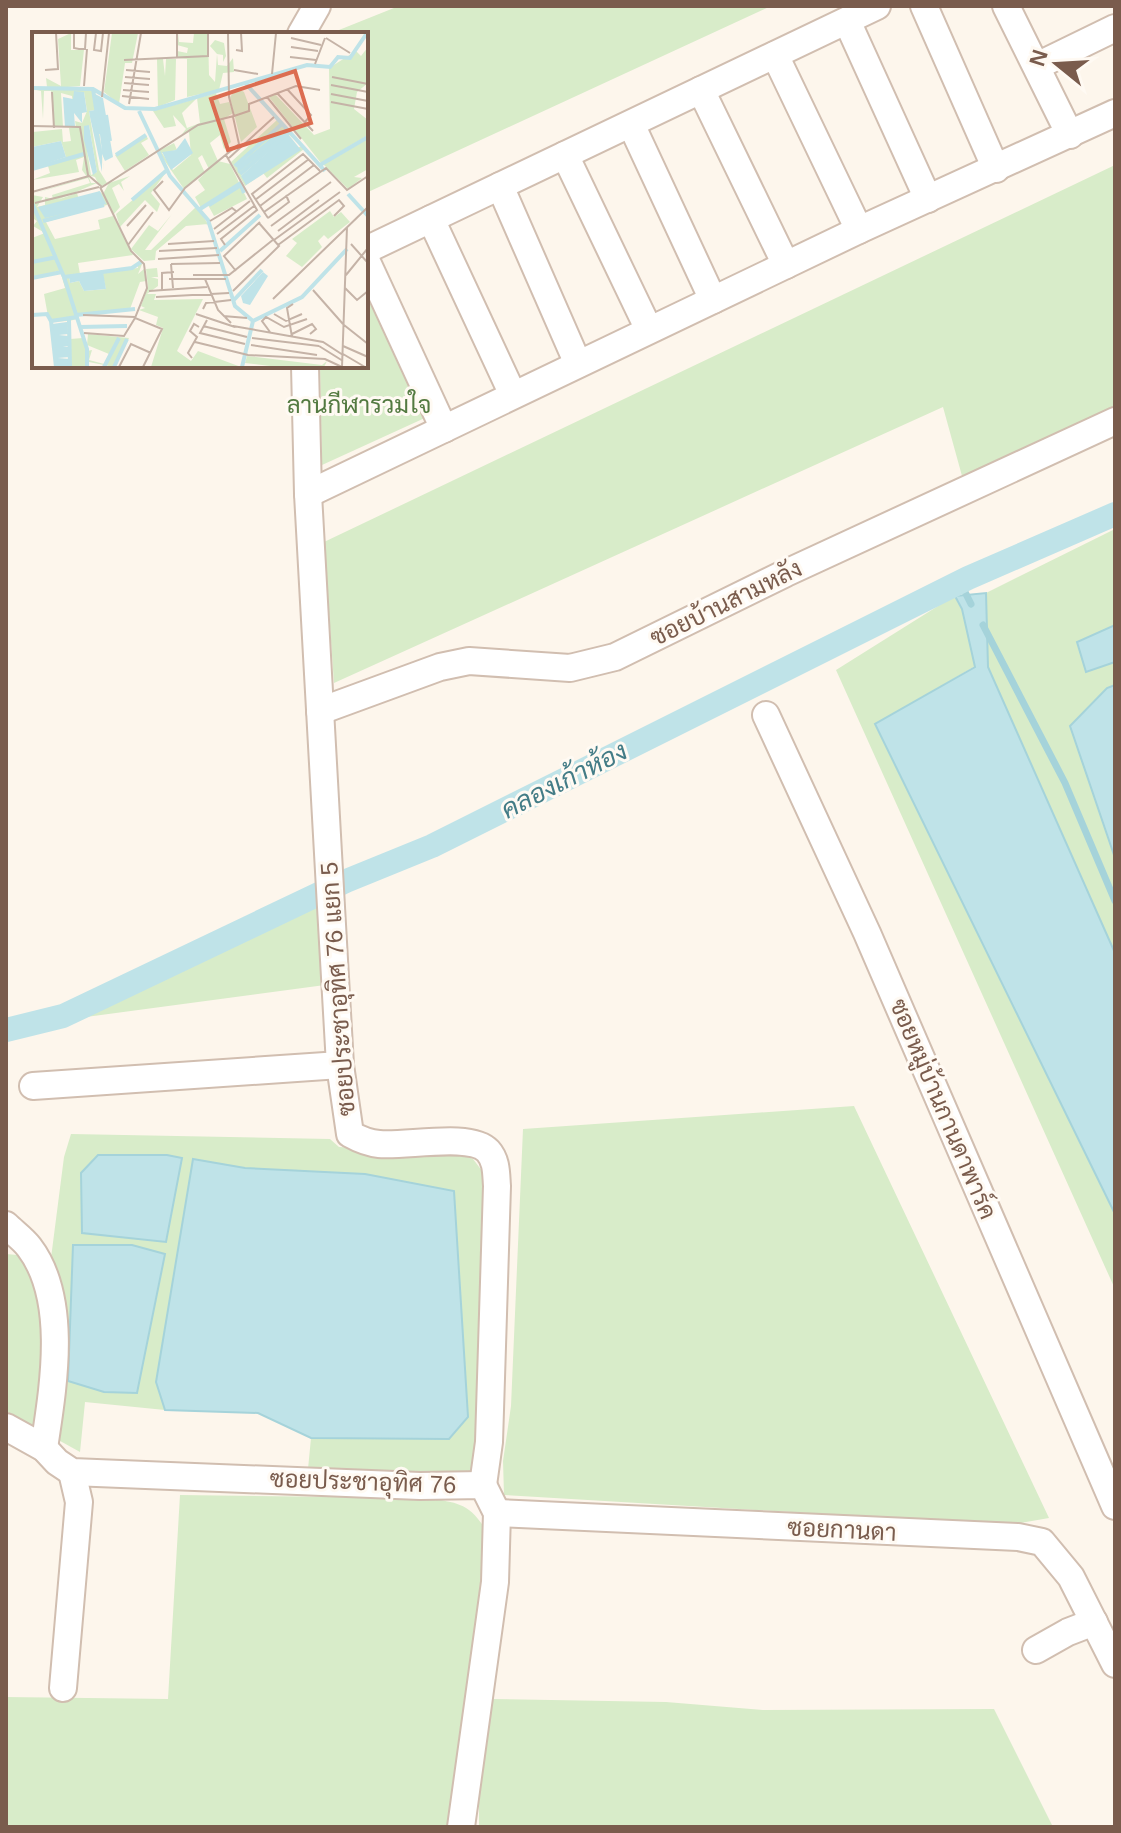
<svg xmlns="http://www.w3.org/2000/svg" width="1121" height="1833" font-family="Helvetica,Sarabun,sans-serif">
  <rect width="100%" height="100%" fill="#fdf6ec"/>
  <g fill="#d8ecc9">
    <path d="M399,6H771L366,193V34H329Z"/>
    <path d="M1115,165V407L962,476L943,407L334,683L324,542Z"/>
    <path d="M366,282L427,417L322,465L320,366H366Z"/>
    <path d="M1115,529V625L1077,642L1086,672L1115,662V685L1107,688L1070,726L1115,858V953L988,667L986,593Z"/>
    <path d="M954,596L962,609L975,666L875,725L1115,1214V1289L836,670Z"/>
    <path d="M316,898L325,985L86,1017L93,1010Z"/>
    <path d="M854,1106L1049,1518L1009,1525L504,1495L503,1461L511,1406L523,1129Z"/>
    <path d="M71,1134L330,1139L339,1147L457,1153L473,1159L489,1180L475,1475L308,1469L311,1438L449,1439L245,1168L193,1159L156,1382L165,1410L85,1402L80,1452L6,1411V1254L51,1258L64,1157Z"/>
    <path d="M180,1495L428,1498C458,1503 469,1503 486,1530L453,1827H6V1697L168,1699Z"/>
    <path d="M491,1699L666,1702L763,1710L994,1709L1053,1827H479V1803Z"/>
  </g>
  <g fill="#bfe3e8" stroke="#a5d3da" stroke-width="2">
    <path d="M986,593L988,667L1115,953V1214L875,724L975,667L962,609L955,596Z"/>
    <path d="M1115,625V662L1086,672L1077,642Z"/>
    <path d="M1115,685V858L1070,726L1107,688Z"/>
    <path d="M98,1155H167L182,1158L166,1242L82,1233L81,1173Z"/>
    <path d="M193,1159L245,1168L365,1174L454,1191L468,1417L449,1439L311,1438L258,1413L165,1410L156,1382Z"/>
    <path d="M73,1245H132L165,1254L137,1393L104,1392L68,1381Z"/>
  </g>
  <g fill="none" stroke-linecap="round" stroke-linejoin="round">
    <g stroke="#a5d3da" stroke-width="7">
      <path d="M960,582L971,604"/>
      <path d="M983,625L1065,783L1115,901"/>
    </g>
    <path stroke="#bfe3e8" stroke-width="24" d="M6,1030L63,1016L346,881L432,846L968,578L1115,514"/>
    <defs>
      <g id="minor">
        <path d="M924,6L996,169"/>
        <path d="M1006,6L1070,135"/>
        <path d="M847,21L928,199"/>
        <path d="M301,34L317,6"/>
        <path d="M775,55L859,230"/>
        <path d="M1037,66L1115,28"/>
        <path d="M701,90L786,265"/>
        <path d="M631,124L713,300"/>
        <path d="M565,155L649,330"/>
        <path d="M500,186L578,364"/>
        <path d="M431,219L513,395"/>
        <path d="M366,250L877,6"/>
        <path d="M366,260L444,429"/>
        <path d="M305,366L308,494L331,907L340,1065L350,1134C359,1139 368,1143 379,1144C404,1147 471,1132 488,1151C497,1161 496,1174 497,1186L489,1442L483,1485"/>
        <path d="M308,494L859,230L1115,113"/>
        <path d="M320,711L440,667L469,661L570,668L615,657L786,573L1115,421"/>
        <path d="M766,715L867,933L1115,1506"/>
        <path d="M33,1086L340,1065"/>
        <path d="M6,1225C13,1232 23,1239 29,1247C69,1299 53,1388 44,1448"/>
        <path d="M6,1427L44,1448L57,1462L72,1472L420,1486L483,1485L497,1513L495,1582L461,1827"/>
        <path d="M497,1513L1018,1537L1042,1542L1071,1577L1115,1664"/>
        <path d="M1036,1650L1068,1632L1094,1622"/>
        <path d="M63,1688L79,1502L72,1472"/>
      </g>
    </defs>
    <use href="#minor" stroke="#d1beb0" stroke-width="30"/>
    <use href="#minor" stroke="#fff" stroke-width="26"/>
  </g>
  <g text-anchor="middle" stroke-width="6" stroke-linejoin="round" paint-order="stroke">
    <g font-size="24" fill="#537a41" stroke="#fffaf3">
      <text x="359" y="413">ลานกีฬารวมใจ</text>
    </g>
    <g font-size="24" fill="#7a5c4d" stroke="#fffaf3">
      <text transform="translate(726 603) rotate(-26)" y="8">ซอยบ้านสามหลัง</text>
      <text transform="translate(338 989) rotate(-94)" y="8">ซอยประชาอุทิศ 76 แยก 5</text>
      <text transform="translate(943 1109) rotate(67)" y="8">ซอยหมู่บ้านกานดาพาร์ค</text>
      <text transform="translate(363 1482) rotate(2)" y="8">ซอยประชาอุทิศ 76</text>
      <text transform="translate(842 1530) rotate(3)" y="8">ซอยกานดา</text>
    </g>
    <g font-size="26" font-style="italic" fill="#437c86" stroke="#fffaf3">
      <text transform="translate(564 780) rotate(-27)" y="9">คลองเก้าห้อง</text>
    </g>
  </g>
  <g transform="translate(32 32)">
    <rect width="336" height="336" fill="#fdf6ec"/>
    <path d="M39,1V18H52L48,54L24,56L62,59L72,139L63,78L57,79L58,85L67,138L75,151L68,155L63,145L56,143L59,151H65L25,168L45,161L50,178L73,172L66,159L71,162L77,151L98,144L89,150L92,159L87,152L80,156L88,175L82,182L75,171V173L14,190L23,207L68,197L66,188L81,184L101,223L46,231L48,242L106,236V230H111L106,242L112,237L114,249L108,250L98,277L45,283L30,238L0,246V206L13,201L1,194L5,189L0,186V172L28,232L0,170V163L11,165L5,175L13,173V165L21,167L20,163L58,151L56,146L0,162L55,145L50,138L52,125L44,128L47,140L0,148L18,141L16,134L0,136L34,125L29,109L0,115L1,100L30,97L31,110L39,109L37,96L44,95L43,89L50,91L55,79L52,60H42V82L40,64L29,61L31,95H22L19,59H12L11,87L9,59L0,57L15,55L14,46L29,54L26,7ZM57,93L65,140L59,143L52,99ZM70,240L74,257L52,259L47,249L38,251L37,245ZM80,1H106L100,31H93L87,72L72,60ZM146,1L147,10L161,11L162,1H176L177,43L183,50L185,22L178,14L183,8L192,11L194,24L191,30V23L185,22L186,33L195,34L201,26L202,40L191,41L187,58L155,65V27L146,26L145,19L155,21L156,16L145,13ZM336,15V51L325,60L322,77L336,88V103L289,131L237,65L243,62L282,103L298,97L297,36L324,19L329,24ZM125,27H131L133,44L134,27H144L143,68L126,75ZM205,56L212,60L225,95L209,110L198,65ZM184,61L188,72L197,70L201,81L192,87L199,110L192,117L188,103L178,111L186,129L198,132L215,167L182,184L176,173L191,163L169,176L163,165L173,158L166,148L177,137L170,123L166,126L173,141L152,157L126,119L142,111L145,118L130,121L141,138L159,123L157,100L150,102L154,97L141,83L144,94L132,96L121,79ZM165,66L168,91L155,96L150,81ZM245,88L272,117L235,146L231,141L269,114L256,102L209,144L223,147L213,154L199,130ZM114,103L116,107L109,111L117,123L93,139L83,123ZM336,105V137L322,145L330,146L316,157L291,132ZM135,139L119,161L128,172L125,180L113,168L88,195L84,182ZM165,174L180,199L176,192L154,194L124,219L123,228L112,229L99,217L117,193L126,199L140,182L113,218H119ZM298,179L302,185L309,180L318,190L296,207L292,203L286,209L290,215L270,235L254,224L265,211L260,207ZM125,236L126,245H119L126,247V254L115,262H124L122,268L171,267L145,319L159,329L166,319L209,335H119L131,296L124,293L126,285L107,278L113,276L109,274L116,255L114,237ZM29,242H30L45,287L37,289L38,307L51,306L55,319L60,318L57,328L72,332L77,322L55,313L56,302L97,306L82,335L57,330V335L56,330L54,335H37L35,289L17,290L12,262L33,256ZM215,324L290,333L295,329L292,335H246L213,331Z" fill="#d8ecc9" fill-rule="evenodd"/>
    <path d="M42,59L52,60L55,80L50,81V91L42,81L43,94L33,95L31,65L41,67ZM63,62L71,66L81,125L73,129L70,122V140L58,85L57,79L63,78L70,119ZM57,93L65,140L61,143L52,108V94ZM249,98L250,105L206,141L205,134ZM256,102L269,118L214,153L209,144ZM153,106L161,121L139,138L130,120L144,118ZM29,109L34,125L0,136V115ZM68,159L74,172L13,186L6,175ZM71,240L74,257L52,259L47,249L38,251L37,245ZM231,240L236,244L218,273L211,271L209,264ZM35,290L36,302L27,303L36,304L37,314L31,315H37V325L26,326L37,327V335H25L20,292Z" fill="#bfe3e8"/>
    <path fill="none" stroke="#bfe3e8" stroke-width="4" d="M214,52L293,139M0,56L61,57L93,76L123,77L275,33L298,35L306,25L318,26L335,1M61,57L68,102M107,79L138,144L176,188L203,274L221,289L210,335M74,83L78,109M84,123L114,103M288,133L336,105M203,134L250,92M0,137L52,122M208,142L257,100M316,162L336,184M100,168L135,138M0,171L32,245L55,317V335M177,173L209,153L212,161M168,177L209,151M11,189L72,173M188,219L228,183M0,230L25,225M32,245L100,236L109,230M0,246L30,240M201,269L230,238M0,283L15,282L19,289L45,285M44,283L103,277M37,288L38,335M19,289L24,335M221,289L270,265L315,217M48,295L95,294M72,335L87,306M82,335L95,307"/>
    <path fill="none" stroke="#c5b3a7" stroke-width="2" d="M42,1V16L47,17H53L54,1M64,1L62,18L69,19L71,1M145,1V26M259,6L289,13M294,6L318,21M259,15L286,19M204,18L210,19L209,1M258,25L284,28M92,28L176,24V1M283,32L293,6M13,38L26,37L24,1M94,38L118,40M202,38L226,42M240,42L244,1M93,45L118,47M300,45L336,52M92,51L117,53M299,53L336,60M52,54L55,17M255,57L279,83L273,90M91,58L117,60M20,60L22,96M245,61L281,99M299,62L336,69M90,64L117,67M70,65L77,1M235,65L269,107M299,70L336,77M97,72L109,1M202,84L217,79V72L264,54L288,58M0,94L48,95L56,143L70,155L166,93L202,84L197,65L196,1M197,126L242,85M131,149L122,158L137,178L153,156L207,112L201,85M68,155L99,219L112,232L115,256L103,286L130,297L111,335M0,160L57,144M223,168L277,127M3,171L67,155M228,174L282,133M232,180L294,136L315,158L336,144M236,186L220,162L271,122L288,139M236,186L257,170L254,163M178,189L200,176L204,179M95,194L114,173M239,194L299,150M182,197L218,169M246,199L287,168M185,202L222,174M242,208L308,160M136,212L182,209M319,212L336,231M96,213L121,180M193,213L189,207L225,178L194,123M246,213L307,168L312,174L302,184M127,219L185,216M126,227L187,223M139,232L188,231M139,232L141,256M204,239L192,224L228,190M161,243H197L242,207M314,243L336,216M137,247H194M173,247L186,278L199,291M313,256L325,268L336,259M281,258L311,292M117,259L175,255M130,259V241L142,240M201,259L247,214L227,191M124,265L197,261M241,267L336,175M171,277L174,271L199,268M164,282L203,295M242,282L254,289L270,282M51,283L103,285M191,284L215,286M175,288L168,301L213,312M312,293L336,312M171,294L215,305M201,294L291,310L311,323M238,300L230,289L234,285L252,295L275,287M52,301L92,304L103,286M260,302L280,292L284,297L278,302M260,305L255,276L261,272M220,306L287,314M163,310L216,323L293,327L310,335M219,313L285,323M287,314L311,329M311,314L336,325M311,322L333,335M160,326L156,321L165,305L158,299L162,292L167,295M87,335L99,312L119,321M310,335L315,195"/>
    <path fill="#dc6d51" fill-opacity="0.15" stroke="#dc6d51" stroke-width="4" d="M263,39L279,91L196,118L179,67Z"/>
    <rect width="336" height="336" fill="none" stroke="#7a5c4d" stroke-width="4"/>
  </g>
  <rect width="1121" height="1833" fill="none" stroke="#7a5c4d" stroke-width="16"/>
  <g transform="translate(1057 64) rotate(288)" stroke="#fffaf3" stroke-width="6" paint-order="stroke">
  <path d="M0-6L14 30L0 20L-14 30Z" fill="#7a5c4d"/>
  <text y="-12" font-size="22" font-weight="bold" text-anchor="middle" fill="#7a5c4d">N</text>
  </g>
</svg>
